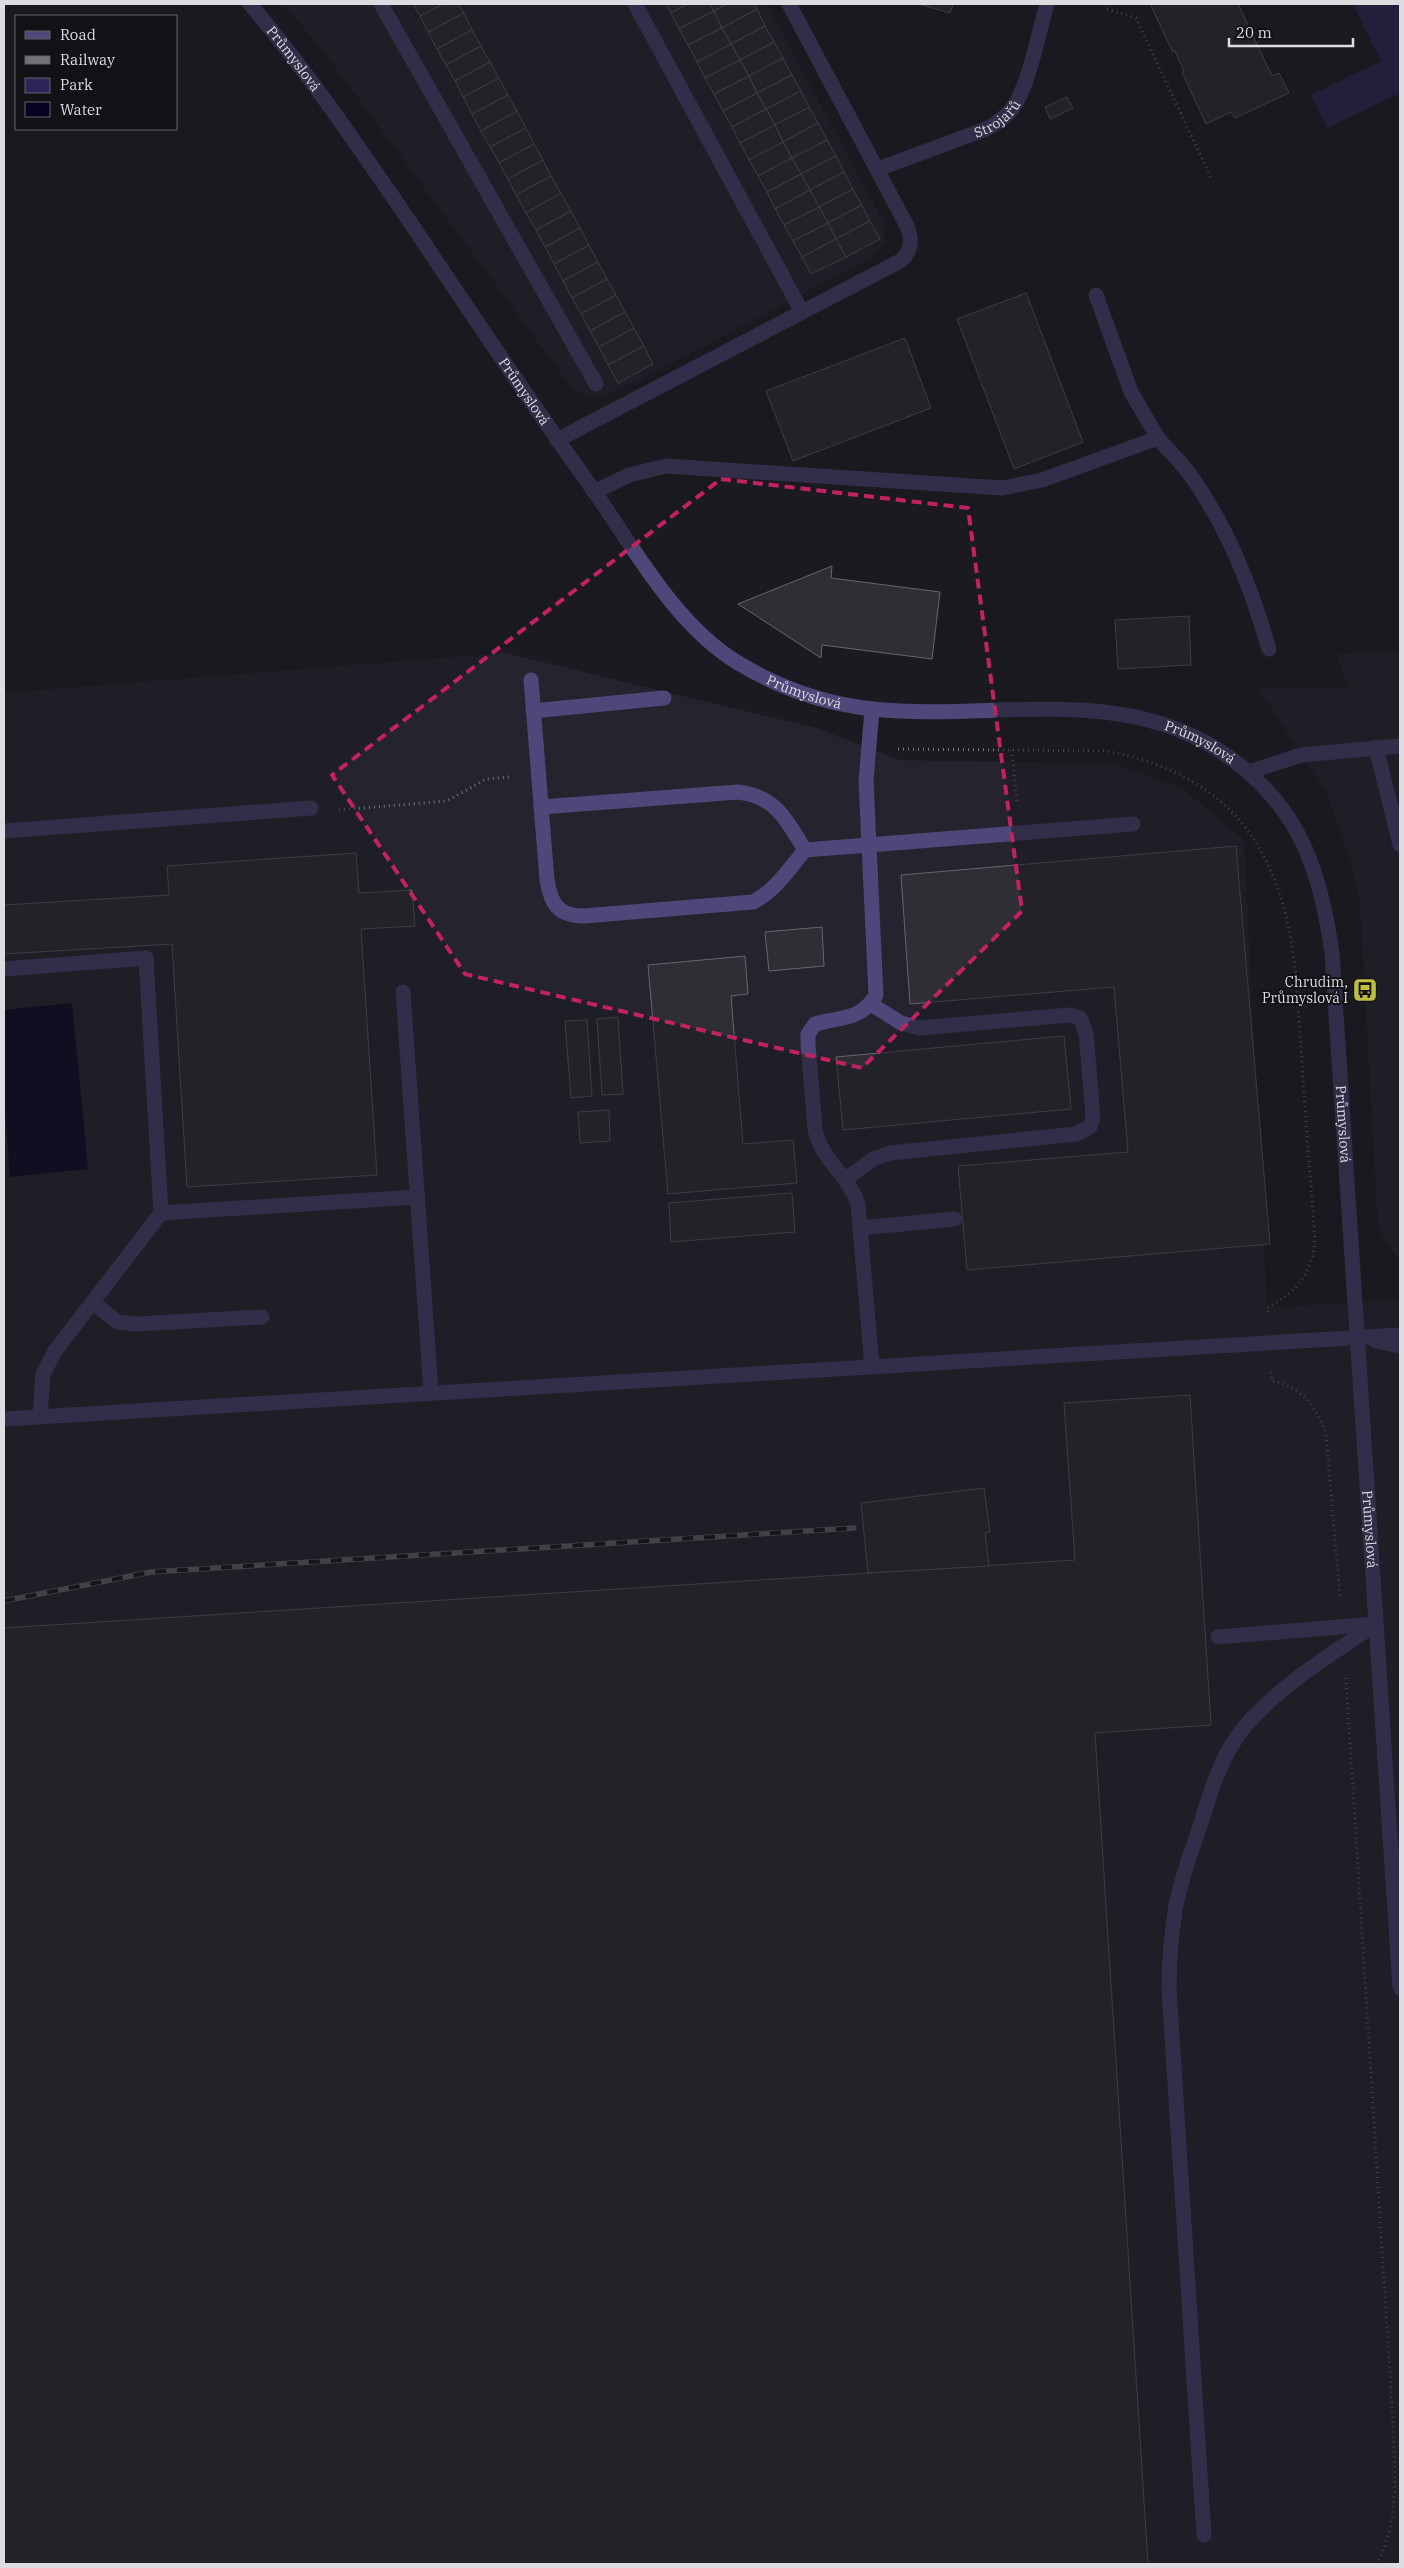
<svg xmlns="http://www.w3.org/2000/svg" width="1404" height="2568" font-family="'IBM Plex Serif',serif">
  <rect width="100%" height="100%" fill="#1b1a20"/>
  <g fill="#24232e">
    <path d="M283,4H766L884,223V242L872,257L638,381L601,396L587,397L572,388L321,48Z"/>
    <path d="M1400,651V1259L1392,1251L1378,1228L1360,904L1351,861L1326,792L1259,689H1348L1337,654Z"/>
    <path d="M505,653L816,728L900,760L1111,764L1182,788L1244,840L1267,1308L1400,1299V2564H4V693Z"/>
  </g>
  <path fill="#30255b" d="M1353,4H1400V93L1327,128L1311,95L1381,61Z"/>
  <path fill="#080022" d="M72,1003L88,1169L10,1177L4,1101V1010Z"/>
  <g fill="#2e2e34" stroke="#67666d">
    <path d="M413,4H443L420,16Z"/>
    <path d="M443,4H458L464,13L428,32L420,16Z"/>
    <path d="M666,4H688L671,13Z"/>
    <path d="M688,4H710L714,11L679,29L671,13Z"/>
    <path d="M710,4H727L714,11Z"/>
    <path d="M727,4H754L757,9L722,28L714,11Z"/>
    <path d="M919,4H953L950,13Z"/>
    <path d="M1150,4H1238L1272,76L1279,73L1289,93L1235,118L1231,112L1206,124L1182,72L1184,71L1175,51L1173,52Z"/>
    <path d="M757,9L765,26L731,44L722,28Z"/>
    <path d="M714,11L722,28L688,45L679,29Z"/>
    <path d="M464,13L472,30L437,49L428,32Z"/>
    <path d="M765,26L774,42L740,60L731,44Z"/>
    <path d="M722,28L731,44L697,62L688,45Z"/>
    <path d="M472,30L481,46L446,65L437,49Z"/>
    <path d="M774,42L783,58L749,76L740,60Z"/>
    <path d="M731,44L740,60L705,78L697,62Z"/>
    <path d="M481,46L490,62L455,81L446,65Z"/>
    <path d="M783,58L792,75L757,93L749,76Z"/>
    <path d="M740,60L749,76L714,94L705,78Z"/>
    <path d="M490,62L499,78L463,97L455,81Z"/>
    <path d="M792,75L801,91L766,109L757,93Z"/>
    <path d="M749,76L757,93L723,111L714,94Z"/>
    <path d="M499,78L508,95L472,114L463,97Z"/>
    <path d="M801,91L809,107L775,125L766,109Z"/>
    <path d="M757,93L766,109L732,127L723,111Z"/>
    <path d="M508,95L517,111L481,131L472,114Z"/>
    <path d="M1067,97L1073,108L1050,119L1045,107Z"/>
    <path d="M809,107L818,123L783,142L775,125Z"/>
    <path d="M766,109L775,125L740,143L732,127Z"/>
    <path d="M517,111L526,128L490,147L481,131Z"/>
    <path d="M818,123L827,140L792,158L783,142Z"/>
    <path d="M775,125L783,142L749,160L740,143Z"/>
    <path d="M526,128L534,144L499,163L490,147Z"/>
    <path d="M827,140L836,156L801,174L792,158Z"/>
    <path d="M783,142L792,158L758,176L749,160Z"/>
    <path d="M534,144L543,160L508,179L499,163Z"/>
    <path d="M836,156L844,172L810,190L801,174Z"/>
    <path d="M792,158L801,174L767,192L758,176Z"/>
    <path d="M543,160L551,176L516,195L508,179Z"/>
    <path d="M844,172L853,189L819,207L810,190Z"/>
    <path d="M801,174L810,190L775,209L767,192Z"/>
    <path d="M551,176L561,193L526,213L516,195Z"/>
    <path d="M853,189L862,205L828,223L819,207Z"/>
    <path d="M810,190L819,207L784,225L775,209Z"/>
    <path d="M561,193L571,211L536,230L526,213Z"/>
    <path d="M862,205L870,221L836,239L828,223Z"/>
    <path d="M819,207L828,223L793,241L784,225Z"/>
    <path d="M571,211L580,228L545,247L536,230Z"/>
    <path d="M870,221L880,239L846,257L836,239Z"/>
    <path d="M828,223L836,239L802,257L793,241Z"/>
    <path d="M580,228L589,245L554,264L545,247Z"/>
    <path d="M836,239L846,257L811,274L802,257Z"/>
    <path d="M589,245L598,262L563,281L554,264Z"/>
    <path d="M598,262L607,279L572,298L563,281Z"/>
    <path d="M607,279L616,295L581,314L572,298Z"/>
    <path d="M1026,293L1083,442L1014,469L957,319Z"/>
    <path d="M616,295L625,312L590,331L581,314Z"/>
    <path d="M625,312L634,328L599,347L590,331Z"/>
    <path d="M634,328L644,346L608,365L599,347Z"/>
    <path d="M905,338L931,408L793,461L766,391Z"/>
    <path d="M644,346L653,364L618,383L608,365Z"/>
    <path d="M832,566L831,578L940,592L932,659L822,645L821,658L738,604Z"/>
    <path d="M1189,616L1191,665L1118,669L1115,620Z"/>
    <path d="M1236,846L1270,1244L967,1270L958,1166L1128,1152L1114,987L910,1004L901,875Z"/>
    <path d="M356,853L359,893L412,890L415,926L361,929L377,1175L187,1187L172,944L4,954V905L169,895L167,866Z"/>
    <path d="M822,927L824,966L769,971L765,932Z"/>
    <path d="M745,956L748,994L731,996L743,1144L793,1140L797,1183L668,1194L648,965Z"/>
    <path d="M618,1017L623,1094L602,1095L597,1019Z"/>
    <path d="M587,1020L592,1096L571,1098L565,1021Z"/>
    <path d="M1064,1036L1071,1109L843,1130L836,1057Z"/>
    <path d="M609,1110L610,1141L580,1143L578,1112Z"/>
    <path d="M792,1193L795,1232L671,1242L669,1203Z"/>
    <path d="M1190,1395L1211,1725L1095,1733L1148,2564H4V1628L1075,1560L1064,1403Z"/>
    <path d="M984,1488L990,1532L985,1533L989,1566L868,1573L861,1503Z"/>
  </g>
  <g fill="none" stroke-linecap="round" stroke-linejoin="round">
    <g stroke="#757479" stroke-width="3" stroke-dasharray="1 4" stroke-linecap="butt">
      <path d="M1107,9L1136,18L1212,180"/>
      <path d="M898,749L1106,751C1225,773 1279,843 1294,960C1298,989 1298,1018 1301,1047C1305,1111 1310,1175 1315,1239C1313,1273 1296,1292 1267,1308L1268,1314"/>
      <path d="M1012,750L1017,804"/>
      <path d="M339,810L447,801L486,779L509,777"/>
      <path d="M1271,1372L1272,1381C1302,1387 1316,1406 1326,1434L1340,1597"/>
      <path d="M1346,1678L1393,2423C1395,2471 1400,2520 1377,2564"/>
    </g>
    <g stroke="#4e477a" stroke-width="15">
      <path id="s1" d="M250,4C307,71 358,146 408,219C469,310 530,402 594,491C635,550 677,627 740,664C780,688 826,704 873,709C997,722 1130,679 1237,763C1302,813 1321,875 1332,953L1400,1988"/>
      <path d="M381,4L596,384"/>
      <path d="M635,4L802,312"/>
      <path id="s2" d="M878,169L986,129C996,124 1004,118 1011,110C1028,90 1039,31 1047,4"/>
      <path d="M1096,295L1131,392L1158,438"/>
      <path d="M557,440L902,260C912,249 912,240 907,226L789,4"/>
      <path d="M594,492L629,475L666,466L1002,488L1042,480L1158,438C1169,451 1181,462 1191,476C1228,528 1251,587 1269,649"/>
      <path d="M531,680L547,880C551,904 558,916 584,916L753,902C775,891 790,868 805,850C787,821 776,796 738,792L541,807"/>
      <path d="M872,709L866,781L876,995C862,1020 840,1017 815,1024L808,1034V1044L815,1129C820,1158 849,1176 858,1204L872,1367"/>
      <path d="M533,711L664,698"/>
      <path d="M1376,747L1400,845"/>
      <path d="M1249,772L1301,755L1400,746"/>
      <path d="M4,831L311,808"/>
      <path d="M805,850L1133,824"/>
      <path d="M4,969L146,958L161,1213L417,1197"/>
      <path d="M403,992L431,1392"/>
      <path d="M846,1179L873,1159L890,1153L1076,1134L1090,1127L1093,1117L1086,1033L1080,1018L1070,1015L919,1028L901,1023L871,1004"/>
      <path d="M860,1228L955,1219"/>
      <path d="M93,1303L118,1322L137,1324L262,1317"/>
      <path d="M1376,1341L1400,1346"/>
      <path d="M40,1417L43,1374L55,1351L161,1213"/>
      <path d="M4,1419L1400,1335"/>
      <path d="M1218,1637L1375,1624"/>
      <path d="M1204,2535L1169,1990C1169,1962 1171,1934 1176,1906C1181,1878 1192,1850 1201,1823C1212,1787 1222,1753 1247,1724C1283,1683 1332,1654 1376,1624"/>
    </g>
    <defs>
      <path id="rail" d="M4,1601L151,1572L854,1528"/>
    </defs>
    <use href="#rail" stroke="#737277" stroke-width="5.5"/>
    <use href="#rail" stroke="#121116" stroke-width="4" stroke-dasharray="11" stroke-linecap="butt"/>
  </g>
  <path d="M0 0H1404V2568H0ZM721,479L968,508L1022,911L862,1068L465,974L332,775Z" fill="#1b1a20" fill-opacity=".55" fill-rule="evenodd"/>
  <path fill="none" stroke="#c32262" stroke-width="4" stroke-dasharray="10 6" stroke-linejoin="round" d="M721,479L968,508L1022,911L862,1068L465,974L332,775Z"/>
  <defs>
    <symbol id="bus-square" viewBox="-11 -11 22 22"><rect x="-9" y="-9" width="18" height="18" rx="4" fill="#c0be41" stroke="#121116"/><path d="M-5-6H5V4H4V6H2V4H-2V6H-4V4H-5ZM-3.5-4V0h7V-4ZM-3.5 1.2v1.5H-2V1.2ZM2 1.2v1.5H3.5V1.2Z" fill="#111"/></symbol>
  </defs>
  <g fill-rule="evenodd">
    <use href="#bus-square" x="1351" y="976" width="28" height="28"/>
  </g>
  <g text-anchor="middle" stroke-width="4" stroke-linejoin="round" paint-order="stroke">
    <g font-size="14" fill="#dddce0" stroke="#121116">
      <text dy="5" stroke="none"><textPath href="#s1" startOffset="70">Průmyslová</textPath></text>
      <text dy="5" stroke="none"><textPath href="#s2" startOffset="130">Strojařů</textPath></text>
      <text dy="5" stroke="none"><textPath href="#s1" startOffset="475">Průmyslová</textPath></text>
      <text dy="5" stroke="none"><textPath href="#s1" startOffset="895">Průmyslová</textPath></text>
      <text dy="5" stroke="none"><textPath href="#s1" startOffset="1299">Průmyslová</textPath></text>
      <text dy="5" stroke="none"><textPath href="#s1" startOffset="1732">Průmyslová</textPath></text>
      <text dy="5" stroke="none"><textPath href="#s1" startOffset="2138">Průmyslová</textPath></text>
    </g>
    <g font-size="14" fill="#dddce0" stroke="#121116" text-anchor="end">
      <text x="1348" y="987">Chrudim,<tspan x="1348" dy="16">Průmyslová I</tspan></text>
    </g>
  </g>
  <rect width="1404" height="2568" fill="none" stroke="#dddce0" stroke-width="10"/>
  <rect x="15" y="15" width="162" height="115" fill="#121116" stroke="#636267"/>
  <rect x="25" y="31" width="25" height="8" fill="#4e477a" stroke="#636267"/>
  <text x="60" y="40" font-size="15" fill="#dddce0">Road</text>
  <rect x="25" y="56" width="25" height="8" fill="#737277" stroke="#636267"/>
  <text x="60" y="65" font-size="15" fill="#dddce0">Railway</text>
  <rect x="25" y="78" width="25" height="15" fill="#30255b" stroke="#636267"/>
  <text x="60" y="90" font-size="15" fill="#dddce0">Park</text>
  <rect x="25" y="102" width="25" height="15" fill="#080022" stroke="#636267"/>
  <text x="60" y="115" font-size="15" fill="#dddce0">Water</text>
  <path d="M1229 38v8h124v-8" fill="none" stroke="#dddce0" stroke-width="2.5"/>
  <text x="1236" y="38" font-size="15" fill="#dddce0" stroke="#121116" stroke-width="4" paint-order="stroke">20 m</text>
</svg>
